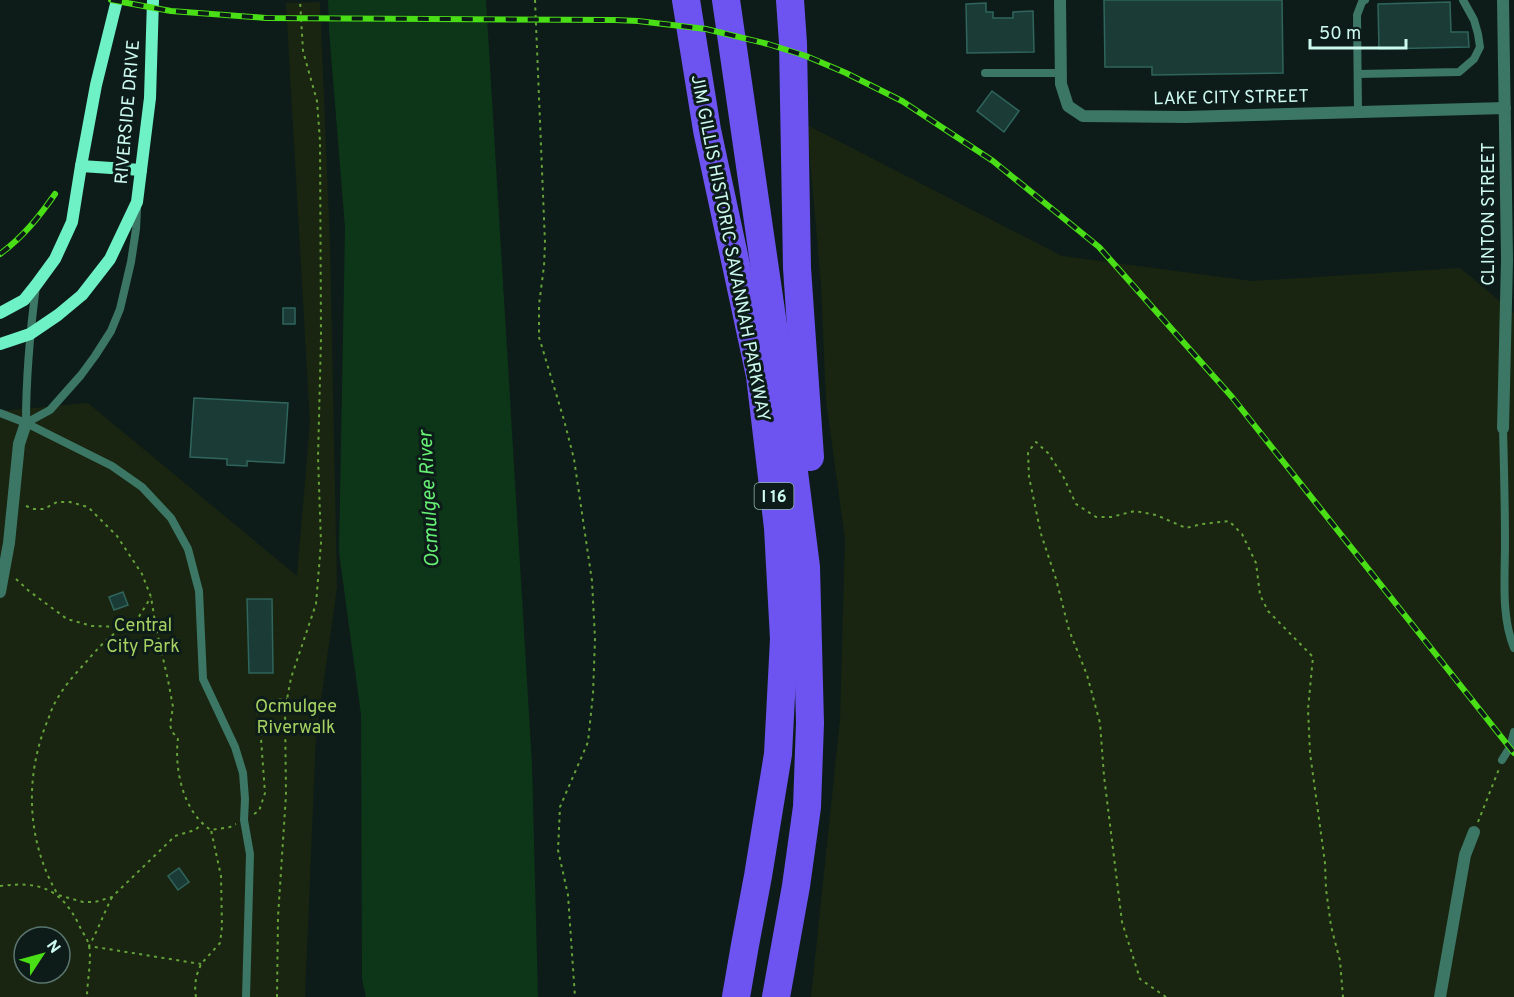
<svg xmlns="http://www.w3.org/2000/svg" width="1514" height="997" font-family="Overpass,sans-serif">
  <rect width="100%" height="100%" fill="#0d1c19"/>
  <g fill="#192511" fill-rule="evenodd">
    <path d="M320,2L330,244L337,588L316,735L305,997H0V411L88,403L297,576L310,423L286,3ZM24,937H60V973H24Z"/>
    <path d="M807,125L1062,256L1252,281L1460,268L1514,313V997H811L840,720L845,539L826,400L821,284Z"/>
  </g>
  <path fill="#0d3518" d="M328,0H486L532,764L538,997H366L362,979L361,715L339,552L345,228L329,30Z"/>
  <g fill="#1b3b36" stroke="#2f655c" stroke-width="1.5">
    <path d="M1104,0H1282L1283,73L1152,75V67H1105Z"/>
    <path d="M1450,2L1451,32H1468L1469,47L1379,49L1378,4Z"/>
    <path d="M986,3V12H993V18H1013V12L1033,11L1034,52L967,53L966,4Z"/>
    <path d="M992,91L1019,111L1004,132L977,111Z"/>
    <rect x="283" y="308" width="12" height="16"/>
    <path d="M194,398L288,403L284,463L247,461V466L227,465V459L190,457Z"/>
    <path d="M123,592L128,605L114,610L109,597Z"/>
    <path d="M247,599H272L273,673H249Z"/>
    <path d="M179,868L189,882L178,890L168,876Z"/>
  </g>
  <g fill="none" stroke-linecap="round" stroke-linejoin="round">
    <g stroke="#65a338" stroke-width="2" stroke-dasharray="3 4.5" stroke-linecap="butt">
      <path d="M535,0L545,243L544,266L539,305V337L564,420L574,459L592,581L595,639L593,694L588,742L560,807L558,850L568,895L575,997"/>
      <path d="M26,506L34,509H44L57,502H70L88,507L117,536L142,574L151,597L156,628L168,680L173,707L170,725L172,732L178,738C174,769 183,812 211,830L230,827L236,824"/>
      <path d="M16,579L29,591L67,619L92,626L124,627"/>
      <path d="M135,623L151,597"/>
      <path d="M156,628C149,627 140,623 133,624C118,626 97,649 87,661C76,673 64,686 56,701C52,707 50,715 47,722C24,778 27,843 58,895L83,902H95L112,897L175,836L195,830L203,823"/>
      <path d="M254,814L259,811L265,793L260,725L257,712L262,701L287,699"/>
      <path d="M1478,822L1499,769"/>
      <path d="M0,886C39,881 61,888 79,925C82,932 88,939 89,946C92,959 87,982 87,997"/>
      <path d="M112,897C104,913 98,930 89,946L201,964"/>
      <path d="M196,997L195,991L196,977L201,964L220,943L222,927L221,876L211,830"/>
      <path d="M277,997L278,917L286,795L285,710L291,678L316,604L321,543L318,457L321,338L320,141L317,101L303,51L300,0"/>
      <path d="M1166,997L1140,979L1122,922L1104,776L1100,723L1087,675L1069,630L1056,579L1041,534L1029,477L1028,452L1036,442L1048,453L1063,476L1076,504L1096,517H1111L1135,511L1156,515L1186,528L1202,524L1229,521L1242,534L1256,563L1260,595L1268,611L1313,657L1308,709L1310,753L1325,863L1326,889L1331,926L1340,961L1343,997"/>
    </g>
    <g stroke="#3c7664" stroke-width="8">
      <path d="M985,73H1060"/>
      <path d="M1358,74L1459,72L1474,59L1480,47L1478,34L1474,20L1463,0"/>
      <path d="M1358,112L1357,15L1362,2L1365,0"/>
      <path d="M36,286C30,332 26,377 26,423L50,410L81,375L95,356L111,331L120,309L131,262L136,229L137,209"/>
      <path d="M0,413L26,423L112,466L142,487L171,518L188,549L199,591L203,679L235,747L243,773L245,799L244,820L250,854L246,997"/>
      <path d="M1503,428C1504,467 1505,505 1505,543C1505,578 1501,616 1514,648"/>
      <path d="M1502,760L1510,747L1514,732"/>
    </g>
    <g stroke="#3c7664" stroke-width="12">
      <path d="M1060,0L1061,84L1068,106L1083,116L1185,117L1505,108"/>
      <path d="M1503,428L1507,260L1503,0"/>
      <path d="M0,592L9,543L19,444L26,423"/>
      <path d="M1440,997L1465,855L1474,832"/>
    </g>
    <g stroke="#6df1c5" stroke-width="12">
      <path d="M81,166L141,170"/>
      <path d="M0,313L24,300L36,285L55,259L72,222L81,166L96,85L117,0"/>
      <path d="M0,344L30,334L58,315L82,295L110,259L137,202L150,98L153,0"/>
    </g>
    <g stroke="#6d53ef" stroke-width="28">
      <path d="M686,0L707,130L760,376L778,528L784,639L778,754L758,876L745,945L736,997"/>
      <path d="M726,0L792,456L806,567L810,723L807,807L796,886L776,997"/>
      <path d="M790,0L793,43L797,268L810,457"/>
    </g>
    <defs>
      <g id="rail">
        <path d="M111,0L171,11L266,18L615,20L638,21L706,29L768,44L806,56L846,73L902,101L993,161L1099,247L1232,397L1514,753"/>
        <path d="M0,254C23,237 39,217 55,194"/>
      </g>
    </defs>
    <use href="#rail" stroke="#49de15" stroke-width="6"/>
    <use href="#rail" stroke="#0d1c19" stroke-width="4" stroke-dasharray="11" stroke-linecap="butt"/>
  </g>
  <g text-anchor="middle" stroke-width="6" stroke-linejoin="round" paint-order="stroke">
    <rect fill="#0d1c19" stroke="#93b7af" stroke-width="1.5" x="754.5" y="483" width="39" height="26" rx="4.5"/>
    <g font-size="16" font-weight="bold" fill="#cdfaef">
      <text x="774" y="502">I 16</text>
    </g>
    <g font-size="18" fill="#cdfaef" stroke="#0d1c19">
      <text transform="translate(1231 97) rotate(-1)" y="6">LAKE CITY STREET</text>
      <text transform="translate(127 112) rotate(-85)" y="6">RIVERSIDE DRIVE</text>
      <text transform="translate(1488 214) rotate(-90)" y="6">CLINTON STREET</text>
      <text transform="translate(731 248) rotate(79)" y="6">JIM GILLIS HISTORIC SAVANNAH PARKWAY</text>
    </g>
    <g font-size="18" fill="#a6d261" stroke="#0d1c19">
      <text x="143" y="631">Central<tspan x="143" dy="21">City Park</tspan></text>
      <text x="296" y="712">Ocmulgee<tspan x="296" dy="21">Riverwalk</tspan></text>
    </g>
    <g font-size="20" font-style="italic" fill="#65f073" stroke="#0d1c19">
      <text transform="translate(428 499) rotate(-93)" y="7">Ocmulgee River</text>
    </g>
  </g>
  <g transform="translate(42 955) rotate(54)"><circle r="28" fill="#0d1c19" stroke="#5a756f" stroke-width="1.5"/>
  <path d="M0-4.5L10 22L0 15L-10 22Z" fill="#49de15"/>
  <text y="-9" font-size="16" font-weight="bold" text-anchor="middle" fill="#cdfaef">N</text>
  </g>
  <path d="M1310 39v9h96v-9" fill="none" stroke="#cdfaef" stroke-width="3"/>
  <text x="1319" y="39" font-size="18" fill="#cdfaef" stroke="#0d1c19" stroke-width="4.5" paint-order="stroke">50 m</text>
</svg>
